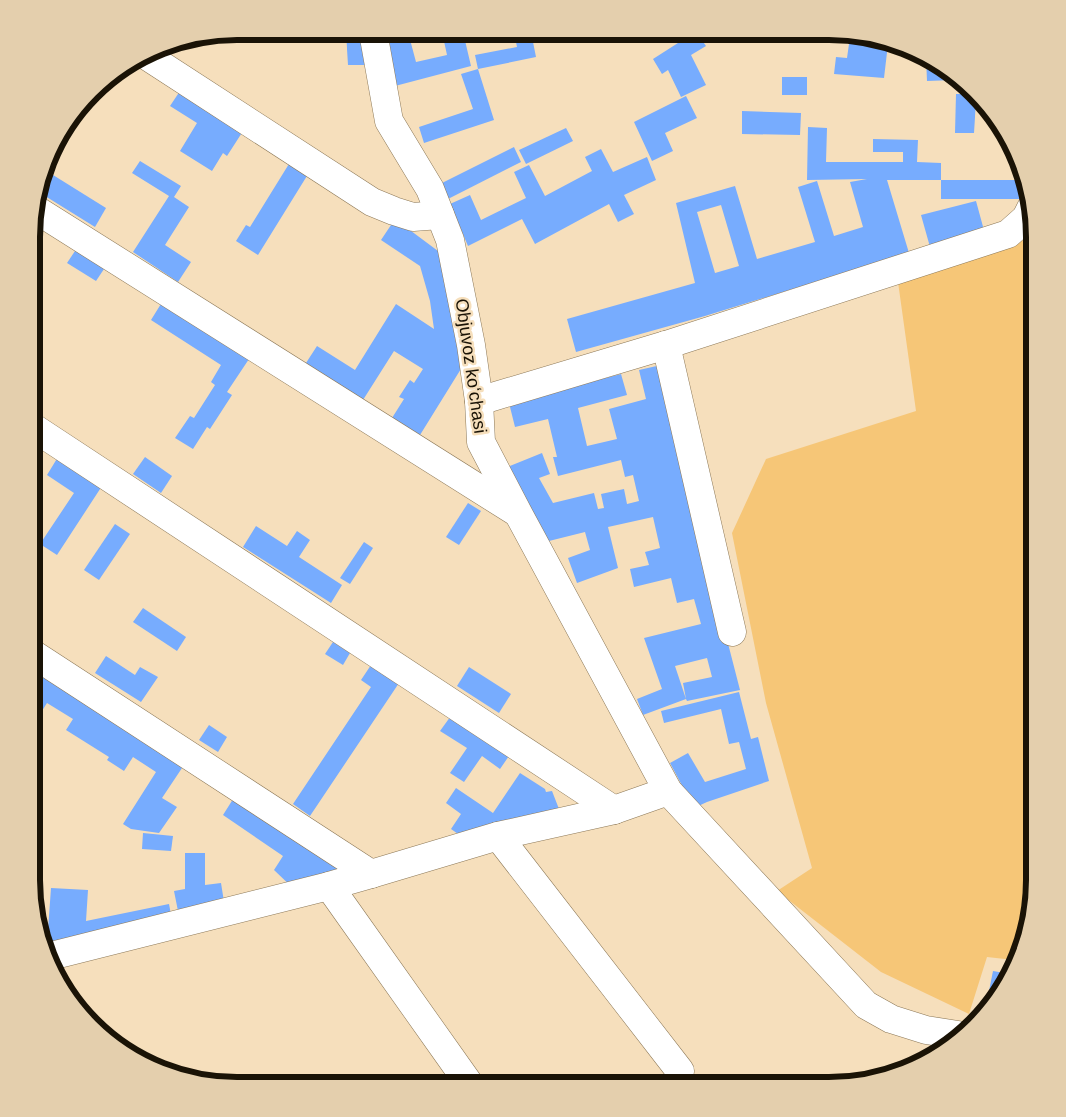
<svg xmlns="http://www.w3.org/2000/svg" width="1066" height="1117" font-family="Helvetica,sans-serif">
  <rect width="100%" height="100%" fill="#f6dfbc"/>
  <path fill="#f6c677" d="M1030,238L1034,239V893L1014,960L987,957L969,1014L881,972L777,891L812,868L766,703L732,533L766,459L916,411L898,282Z"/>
  <g fill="#77acfe" fill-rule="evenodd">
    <path d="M346,32H367L372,65H348Z"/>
    <path d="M382,32H408L416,62L447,55L442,32H463L471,66L395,86Z"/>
    <path d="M514,32H531L536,57L478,69L475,55L517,47Z"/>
    <path d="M671,32L697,33L706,46L691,55L706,85L681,97L668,70L662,74L653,59L678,43Z"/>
    <path d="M850,37L866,38V37L888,44L884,78L834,74L836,57L847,58Z"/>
    <path d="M926,57L932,59L954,80L927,81Z"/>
    <path d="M478,69L494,120L424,143L419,127L473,109L461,74Z"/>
    <rect x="782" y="77" width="25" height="18"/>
    <path d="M182,88L245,128L227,156L223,153L212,171L180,151L197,123L170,106Z"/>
    <path d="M956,94H970L976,100L974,133H955Z"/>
    <path d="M686,96L697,118L665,133L673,151L652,161L634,122Z"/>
    <path d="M742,111L801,113L800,135L742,134Z"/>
    <path d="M808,127L827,128L826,162H903V152H873V139L918,140L917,162L941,163V180H887L909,253L705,316L576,352L567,319L695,283L676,203L735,186L757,259L815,242L798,187L817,181L834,236L863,227L850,182L867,179L807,180ZM721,205L739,266L715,273L697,212Z"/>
    <path d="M566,128L573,141L526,164L519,150Z"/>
    <path d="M1009,140L1024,171L1025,176L1014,178Z"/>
    <path d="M514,147L521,162L448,199L440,184Z"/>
    <path d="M601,149L613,172L647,157L656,180L624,195L634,214L618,222L609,204L535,244L522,219L468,246L450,204L470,195L481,220L526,198L514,172L529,165L545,196L592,171L585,157Z"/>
    <path d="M292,159L310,171L258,255L236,241L246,225L250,227Z"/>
    <path d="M140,161L181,186L174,197L189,207L165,245L191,262L178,282L133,252L169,196L132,173Z"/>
    <path d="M45,170L106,208L95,227L37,191Z"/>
    <rect x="941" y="180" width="84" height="19"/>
    <path d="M976,201L985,234L930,247L921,215Z"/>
    <path d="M395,219L438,251L452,294L464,364L420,435L392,418L404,399L399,397L410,380L414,383L423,369L394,351L363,400L306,363L317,346L355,370L396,304L434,329L430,301L420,266L381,240Z"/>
    <path d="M79,245L108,263L96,281L67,263Z"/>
    <path d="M164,299L251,356L227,392L232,395L210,429L207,427L193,449L175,438L190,416L194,418L215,385L211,382L221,365L151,320Z"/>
    <path d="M661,365L715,593L740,690L687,701L686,699L643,715L637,699L662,689L644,638L701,624L694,599L677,603L671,578L634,587L630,569L649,565L645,552L660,548L653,517L608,527L618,568L577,583L568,558L590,550L585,532L545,542L505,468L542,453L550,474L539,478L553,503L594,493L598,509L604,508L601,494L624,489L627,504L639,501L633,475L625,477L621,460L558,476L553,457H557L548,419L515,427L509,403L621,374L627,395L578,408L587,446L617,439L609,409L646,399L639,370ZM707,658L712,677L683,683L686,699L675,666Z"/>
    <path d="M58,457L102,486L57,555L40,544L74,493L47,475Z"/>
    <path d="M145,457L172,476L161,493L133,474Z"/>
    <path d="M468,503L481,511L459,545L446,537Z"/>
    <path d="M115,524L130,534L99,580L84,570Z"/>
    <path d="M256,526L287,546L297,531L310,540L299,557L342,585L331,603L243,547Z"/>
    <path d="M364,542L373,548L350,584L340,578Z"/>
    <path d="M143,608L186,637L177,651L133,622Z"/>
    <path d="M333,642L350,653L343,665L325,654Z"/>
    <path d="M106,656L135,675L140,667L158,677L141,702L95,673Z"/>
    <path d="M373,662L401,680L310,816L293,804L371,687L361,680Z"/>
    <path d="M469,667L511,694L499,713L457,686Z"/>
    <path d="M42,671L186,762L162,798L177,807L159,833L131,829L123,824L156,772L133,757L124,771L107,760L109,757L66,730L73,719L47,703L33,725V686Z"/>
    <path d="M739,692L751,739L758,737L769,781L707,802L694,808L670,763L688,753L705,782L746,769L739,742L729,744L721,709L664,723L661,711Z"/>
    <path d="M453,713L511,753L500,769L482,756L464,782L450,773L467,748L440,731Z"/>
    <path d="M209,725L227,737L218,752L199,740Z"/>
    <path d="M520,773L545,789L546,792L552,791L559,809L471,843L451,829L461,814L446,803L456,788L493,813Z"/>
    <path d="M235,796L356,874L295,890L274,870L283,856L223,815Z"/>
    <path d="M143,833L173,836L171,851L142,849Z"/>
    <path d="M185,853H205V885L221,883L225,908L179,916L174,891L185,889Z"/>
    <path d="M51,888L88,890L86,921L169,904L173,925L42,946L39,932L48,930Z"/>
    <path d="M993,971L1010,974L1007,983L998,993L989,991Z"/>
  </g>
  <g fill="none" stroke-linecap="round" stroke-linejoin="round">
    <defs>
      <g id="minor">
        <path d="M373,32L389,121L430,189L450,240L471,345L479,401L481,442L518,513L668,791L866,1005L891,1019L926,1030L958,1035"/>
        <path d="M147,56L372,202L394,211L413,217L440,215"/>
        <path d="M35,209L516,512"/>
        <path d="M666,345L732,632"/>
        <path d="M479,401L666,345L1008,234L1026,218L1031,208"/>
        <path d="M34,428L614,810"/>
        <path d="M33,654L371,874"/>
        <path d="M498,836L680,1071"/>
        <path d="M329,886L470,1085"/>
        <path d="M47,957L329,886L371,874L498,836L614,810L668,791"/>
      </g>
    </defs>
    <use href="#minor" stroke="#8c7857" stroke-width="29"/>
    <use href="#minor" stroke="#fff" stroke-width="28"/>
  </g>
  <g text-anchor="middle" stroke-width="5" stroke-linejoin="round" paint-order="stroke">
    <g font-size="18" fill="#1a1306" stroke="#f6dfbc">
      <text transform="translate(471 366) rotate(82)" y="6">Objuvoz koʻchasi</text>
    </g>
  </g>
  <path d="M0 0H1066V1117H0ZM237 40H829A197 197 0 0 1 1026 237V880A197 197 0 0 1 829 1077H237A197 197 0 0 1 40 880V237A197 197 0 0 1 237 40Z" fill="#e4cfad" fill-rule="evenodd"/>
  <path fill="none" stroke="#1a1306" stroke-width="6" d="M237 40H829A197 197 0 0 1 1026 237V880A197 197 0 0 1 829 1077H237A197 197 0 0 1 40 880V237A197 197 0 0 1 237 40Z"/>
</svg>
